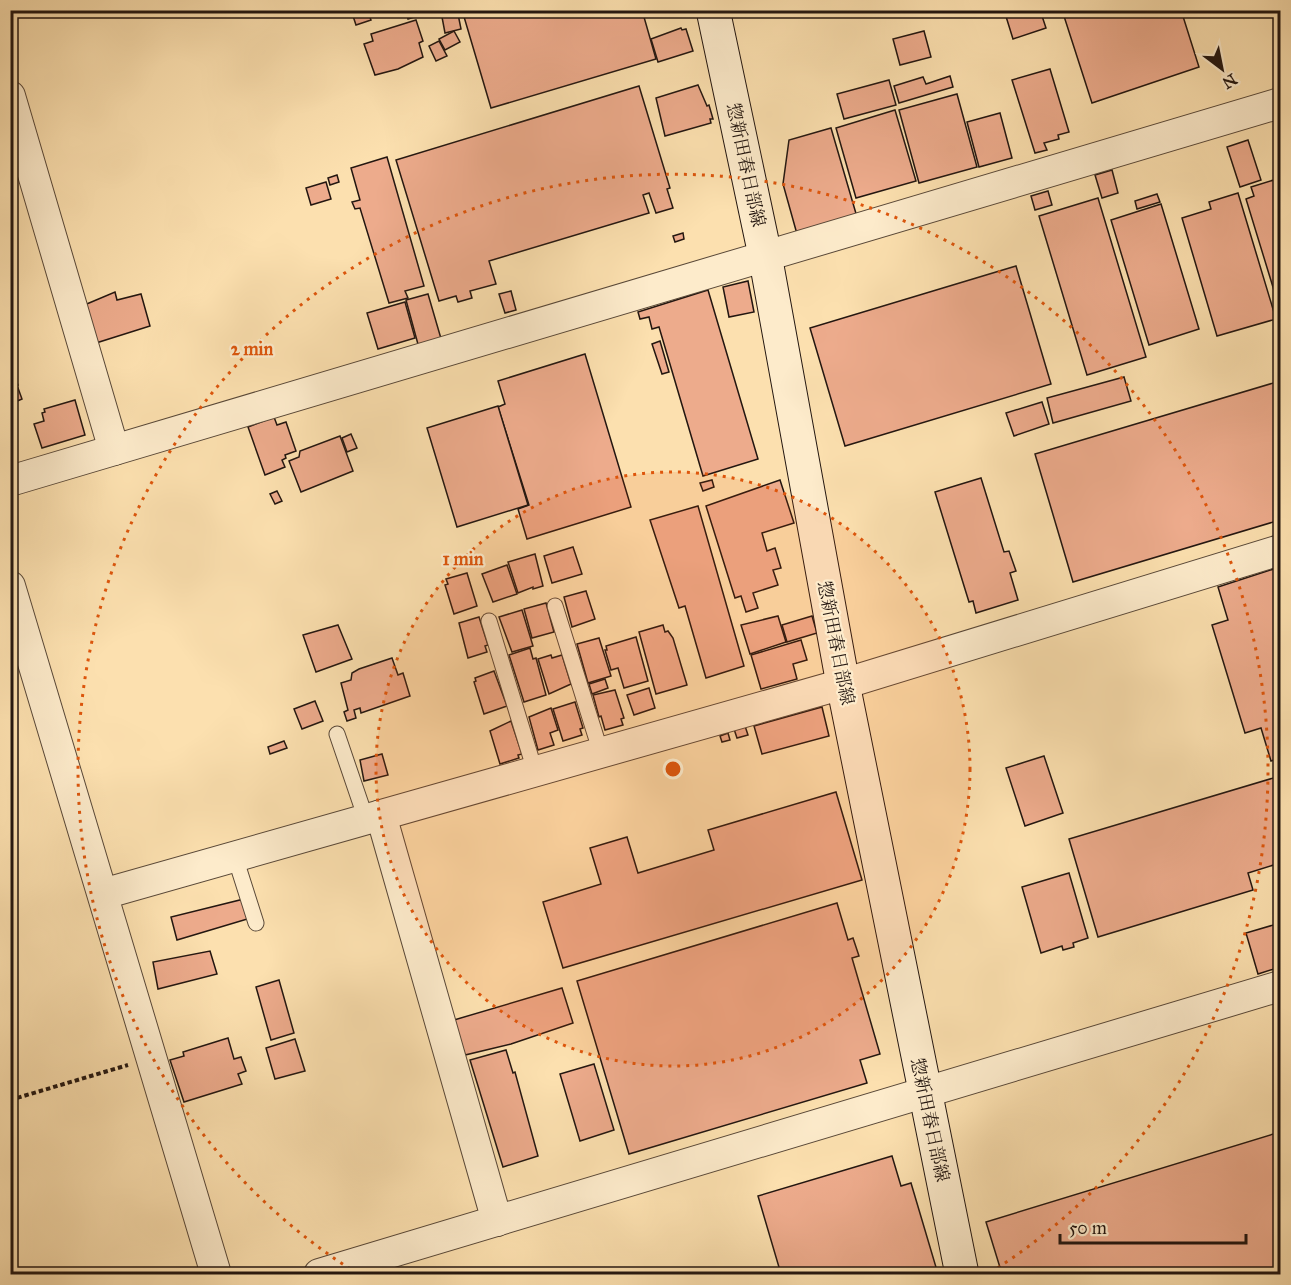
<svg xmlns="http://www.w3.org/2000/svg" width="1291" height="1285" font-family="'IM FELL Great Primer','Noto Serif JP',serif">
  <rect width="100%" height="100%" fill="#fce0af"/>
  <filter id="stains"><feTurbulence type="fractalNoise" baseFrequency=".00333" numOctaves="4"/><feColorMatrix values="0 0 0 0 .2 0 0 0 0 .09 0 0 0 0 .02 0 0 0 .5 -.17"/></filter>
  <radialGradient id="worn" r=".72"><stop offset=".6" stop-color="#630" stop-opacity="0"/><stop offset="1" stop-color="#630" stop-opacity=".3"/></radialGradient>
  <g fill="#edab8c" stroke="#231610" stroke-width="1.5">
    <path d="M351,10H367L371,20L356,25Z"/>
    <path d="M405,10H436L408,19Z"/>
    <path d="M462,10H642L656,59L491,108Z"/>
    <path d="M1004,10H1040L1046,28L1013,39Z"/>
    <path d="M1062,10H1181L1199,67L1092,103Z"/>
    <path d="M458,14L461,29L445,33L442,17Z"/>
    <path d="M416,20L423,41L419,43L423,57L398,69L375,75L364,44L373,41L371,34Z"/>
    <path d="M681,28L682,30L686,29L693,51L658,62L651,39Z"/>
    <path d="M454,31L460,42L445,50L439,39Z"/>
    <path d="M924,31L931,57L900,65L893,39Z"/>
    <path d="M439,41L447,56L436,61L429,46Z"/>
    <path d="M1050,69L1069,132L1058,135L1059,139L1044,143L1047,150L1035,153L1012,80Z"/>
    <path d="M950,76L953,87L899,103L894,86L923,77L926,84Z"/>
    <path d="M889,80L896,105L844,119L837,94Z"/>
    <path d="M698,85L707,106L709,105L713,119H710L711,123L665,136L656,98Z"/>
    <path d="M639,86L670,188L667,189L673,208L656,213L649,193L643,195L649,213L489,261L496,284L470,291L472,298L458,302L456,296L439,301L396,160Z"/>
    <path d="M957,94L977,167L919,183L899,110Z"/>
    <path d="M895,110L916,181L856,198L836,128Z"/>
    <path d="M1000,113L1012,158L979,167L967,122Z"/>
    <path d="M831,128L857,217L797,234L783,184L789,140Z"/>
    <path d="M1248,140L1261,180L1240,187L1227,147Z"/>
    <path d="M387,157L424,286L405,291L408,298L389,303L360,208L355,209L352,202L360,200L351,168Z"/>
    <path d="M1112,170L1118,193L1102,198L1095,175Z"/>
    <path d="M337,175L339,182L330,185L328,178Z"/>
    <path d="M1280,178V310L1246,199L1254,196L1251,187Z"/>
    <path d="M326,182L331,199L311,205L306,188Z"/>
    <path d="M1048,191L1052,205L1035,210L1031,196Z"/>
    <path d="M1238,193L1276,319L1217,336L1182,218L1211,209L1209,202Z"/>
    <path d="M1157,194L1160,202L1137,209L1135,201Z"/>
    <path d="M1098,198L1146,357L1087,375L1039,216Z"/>
    <path d="M1161,204L1199,329L1149,345L1111,220Z"/>
    <path d="M683,233L684,239L675,242L673,236Z"/>
    <path d="M1016,266L1051,384L845,446L810,328Z"/>
    <path d="M748,281L754,312L729,317L723,287Z"/>
    <path d="M708,290L758,459L703,476L659,327L652,329L649,317L640,319L638,312Z"/>
    <path d="M511,291L516,310L505,313L499,294Z"/>
    <path d="M115,292L117,300L141,294L150,326L96,343L82,306Z"/>
    <path d="M428,294L442,342L419,348L406,300Z"/>
    <path d="M405,302L415,338L378,349L367,313Z"/>
    <path d="M660,341L669,372L662,374L652,344Z"/>
    <path d="M585,354L631,507L527,539L518,509L529,505L498,407L505,404L498,381Z"/>
    <path d="M14,375L18,385L10,388V376Z"/>
    <path d="M1124,377L1131,401L1053,423L1047,398Z"/>
    <path d="M1280,381V520L1073,582L1035,454Z"/>
    <path d="M18,388L22,399L15,402L11,391Z"/>
    <path d="M75,400L85,435L42,448L34,424L44,421L42,413L45,412L44,409Z"/>
    <path d="M1042,402L1049,424L1014,436L1006,413Z"/>
    <path d="M498,406L528,505L457,527L427,428Z"/>
    <path d="M274,417L277,425L286,422L296,451L285,455L286,458L282,460L285,467L265,475L248,427Z"/>
    <path d="M351,434L357,448L347,452L342,438Z"/>
    <path d="M340,436L353,471L301,492L289,461L299,457L300,451Z"/>
    <path d="M981,478L1004,552L1009,551L1016,571L1010,573L1018,600L976,613L973,601L969,602L935,492Z"/>
    <path d="M712,480L714,487L703,491L700,483Z"/>
    <path d="M780,480L794,523L762,533L767,551L775,548L781,568L773,570L778,585L753,593L758,608L746,612L741,596L735,598L706,506Z"/>
    <path d="M277,491L282,501L275,504L270,494Z"/>
    <path d="M698,506L744,666L706,678L685,606L679,608L650,520Z"/>
    <path d="M573,547L582,574L552,583L544,556Z"/>
    <path d="M535,554L543,586L533,589V587L518,593L508,562Z"/>
    <path d="M507,565L517,594L493,602L482,574Z"/>
    <path d="M1280,567V758L1271,761L1261,728L1245,733L1212,625L1228,620L1218,587Z"/>
    <path d="M467,573L477,606L454,614L445,585L448,584L446,579Z"/>
    <path d="M586,591L595,619L572,627L564,597Z"/>
    <path d="M546,603L554,632L532,638L524,609Z"/>
    <path d="M522,610L533,646L512,652L499,617Z"/>
    <path d="M778,616L786,642L750,654L741,625Z"/>
    <path d="M812,616L817,633L787,642L782,625Z"/>
    <path d="M479,617L488,645L485,646L487,652L468,658L459,623Z"/>
    <path d="M338,625L352,659L316,672L303,635Z"/>
    <path d="M663,625L665,632L668,631L673,638L687,685L656,694L639,632Z"/>
    <path d="M636,637L648,681L624,688L618,668L611,670L605,650H607L606,646Z"/>
    <path d="M599,638L611,676L588,683L577,644Z"/>
    <path d="M801,640L807,660L793,664L797,679L761,689L751,655Z"/>
    <path d="M530,648L533,659L536,658L546,695L524,702L509,655Z"/>
    <path d="M551,655L552,658L562,655L571,684L549,694L538,659Z"/>
    <path d="M392,658L398,675L403,673L410,696L361,713L360,708L354,710L356,718L347,721L344,712L348,710L341,683L351,680L352,673L359,669Z"/>
    <path d="M494,671L507,706L484,714L474,682L476,681L475,678Z"/>
    <path d="M605,679L608,688L592,694L589,684Z"/>
    <path d="M649,688L655,708L634,715L627,695Z"/>
    <path d="M615,690L624,718L621,719L623,725L605,730L601,716L599,717L593,695Z"/>
    <path d="M315,701L323,721L302,729L294,709Z"/>
    <path d="M575,702L583,728L580,729L582,735L563,741L553,709Z"/>
    <path d="M822,707L829,736L762,754L754,726Z"/>
    <path d="M551,708L558,730L550,733L554,745L538,750L529,717Z"/>
    <path d="M511,721L522,754L518,755L519,758L500,764L490,731Z"/>
    <path d="M745,726L748,735L737,738L734,729Z"/>
    <path d="M728,733L730,740L722,742L720,736Z"/>
    <path d="M284,741L287,748L270,754L268,747Z"/>
    <path d="M382,754L388,775L364,781L360,760Z"/>
    <path d="M1044,756L1063,813L1025,826L1006,768Z"/>
    <path d="M1280,776V863L1248,873L1253,890L1098,937L1069,839Z"/>
    <path d="M836,792L862,880L563,968L543,902L601,884L590,848L627,837L638,873L714,850L708,830Z"/>
    <path d="M1069,873L1088,938L1073,943L1074,947L1063,950L1062,946L1041,953L1022,887Z"/>
    <path d="M248,898L254,917L177,940L171,917Z"/>
    <path d="M837,903L848,940L853,938L859,956L852,958L880,1054L860,1060L867,1083L629,1154L577,981Z"/>
    <path d="M1280,923V967L1258,974L1246,933Z"/>
    <path d="M210,951L217,974L158,989L153,962Z"/>
    <path d="M279,980L294,1033L271,1040L256,987Z"/>
    <path d="M562,988L573,1023L511,1044L465,1055L454,1020Z"/>
    <path d="M228,1038L234,1059L241,1057L246,1071L238,1074L242,1084L184,1102L170,1060L184,1056L183,1052Z"/>
    <path d="M295,1039L305,1071L275,1079L266,1048Z"/>
    <path d="M506,1050L513,1073L515,1072L538,1156L503,1167L470,1060Z"/>
    <path d="M594,1064L614,1130L580,1141L560,1074Z"/>
    <path d="M1280,1132V1274H1002L986,1222Z"/>
    <path d="M892,1156L901,1186L911,1183L938,1274H781L758,1196Z"/>
  </g>
  <g fill="none" stroke-linecap="round" stroke-linejoin="round">
    <defs>
      <g id="service">
        <path d="M555,606L601,753"/>
        <path d="M489,621L535,771"/>
        <path d="M337,734L366,819"/>
        <path d="M235,857L256,923"/>
      </g>
      <g id="minor">
        <path d="M10,96L114,450"/>
        <path d="M10,481L1280,103"/>
        <path d="M10,586L216,1274"/>
        <path d="M381,815L497,1221"/>
        <path d="M103,894L843,684L1280,550"/>
        <path d="M319,1274L1280,986"/>
      </g>
      <path id="secondary" d="M713,10L765,255L843,684L962,1274"/>
    </defs>
    <use href="#service" stroke="#594838" stroke-width="17"/>
    <use href="#minor" stroke="#594838" stroke-width="32"/>
    <use href="#secondary" stroke="#231610" stroke-width="35"/>
    <path stroke="#231610" stroke-width="4" stroke-dasharray="4.5 3" stroke-linecap="butt" d="M10,1100L128,1065"/>
    <use href="#service" stroke="#fdebcb" stroke-width="15"/>
    <use href="#minor" stroke="#fdebcb" stroke-width="30"/>
    <use href="#secondary" stroke="#fdebcb" stroke-width="33"/>
  </g>
  <circle cx="673" cy="769" r="297" fill="#de560c" fill-opacity=".12"/>
  <g fill="none" stroke="#de560c" stroke-width="3" stroke-dasharray="3 6">
    <circle cx="673" cy="769" r="297"/>
    <path d="M358 1274A595 595 0 1 1 988 1274"/>
  </g>
  <g text-anchor="middle" stroke-width="4.5" stroke-linejoin="round" paint-order="stroke">
    <g font-size="18" fill="#231610" stroke="#fdebcb">
      <text transform="translate(746 165) rotate(78)" y="6">惣新田春日部線</text>
      <text transform="translate(836 643) rotate(79)" y="6">惣新田春日部線</text>
      <text transform="translate(930 1120) rotate(78)" y="6">惣新田春日部線</text>
    </g>
  </g>
  <circle cx="673" cy="769" r="9" fill="#de560c" stroke="#fdebcb" stroke-width="3"/>
  <g font-size="18" text-anchor="middle" font-weight="bold" fill="#de560c" stroke="#fdebcb" stroke-width="4.5" stroke-linejoin="round" paint-order="stroke">
    <text x="252" y="355">2 min</text>
    <text x="463" y="565">1 min</text>
  </g>
  <rect width="1291" height="1285" fill="none" stroke="#fce0af" stroke-width="36"/>
  <rect x="12" y="12" width="1267" height="1261" fill="none" stroke="#231610" stroke-width="3"/>
  <rect x="18" y="18" width="1255" height="1249" fill="none" stroke="#231610" stroke-width="1.5"/>
  <g transform="translate(1222 69) rotate(148)" stroke="#fdebcb" stroke-width="4.5" paint-order="stroke">
  <path d="M0-4.5L10 22L0 15L-10 22Z" fill="#231610"/>
  <text y="-9" font-size="16" font-weight="bold" text-anchor="middle" fill="#231610">N</text>
  </g>
  <path d="M1060 1234v9h186v-9" fill="none" stroke="#231610" stroke-width="3"/>
  <text x="1069" y="1234" font-size="18" fill="#231610" stroke="#fdebcb" stroke-width="4.5" paint-order="stroke">50 m</text>
  <rect width="100%" height="100%" filter="url(#stains)"/>
  <rect width="100%" height="100%" fill="url(#worn)"/>
</svg>
